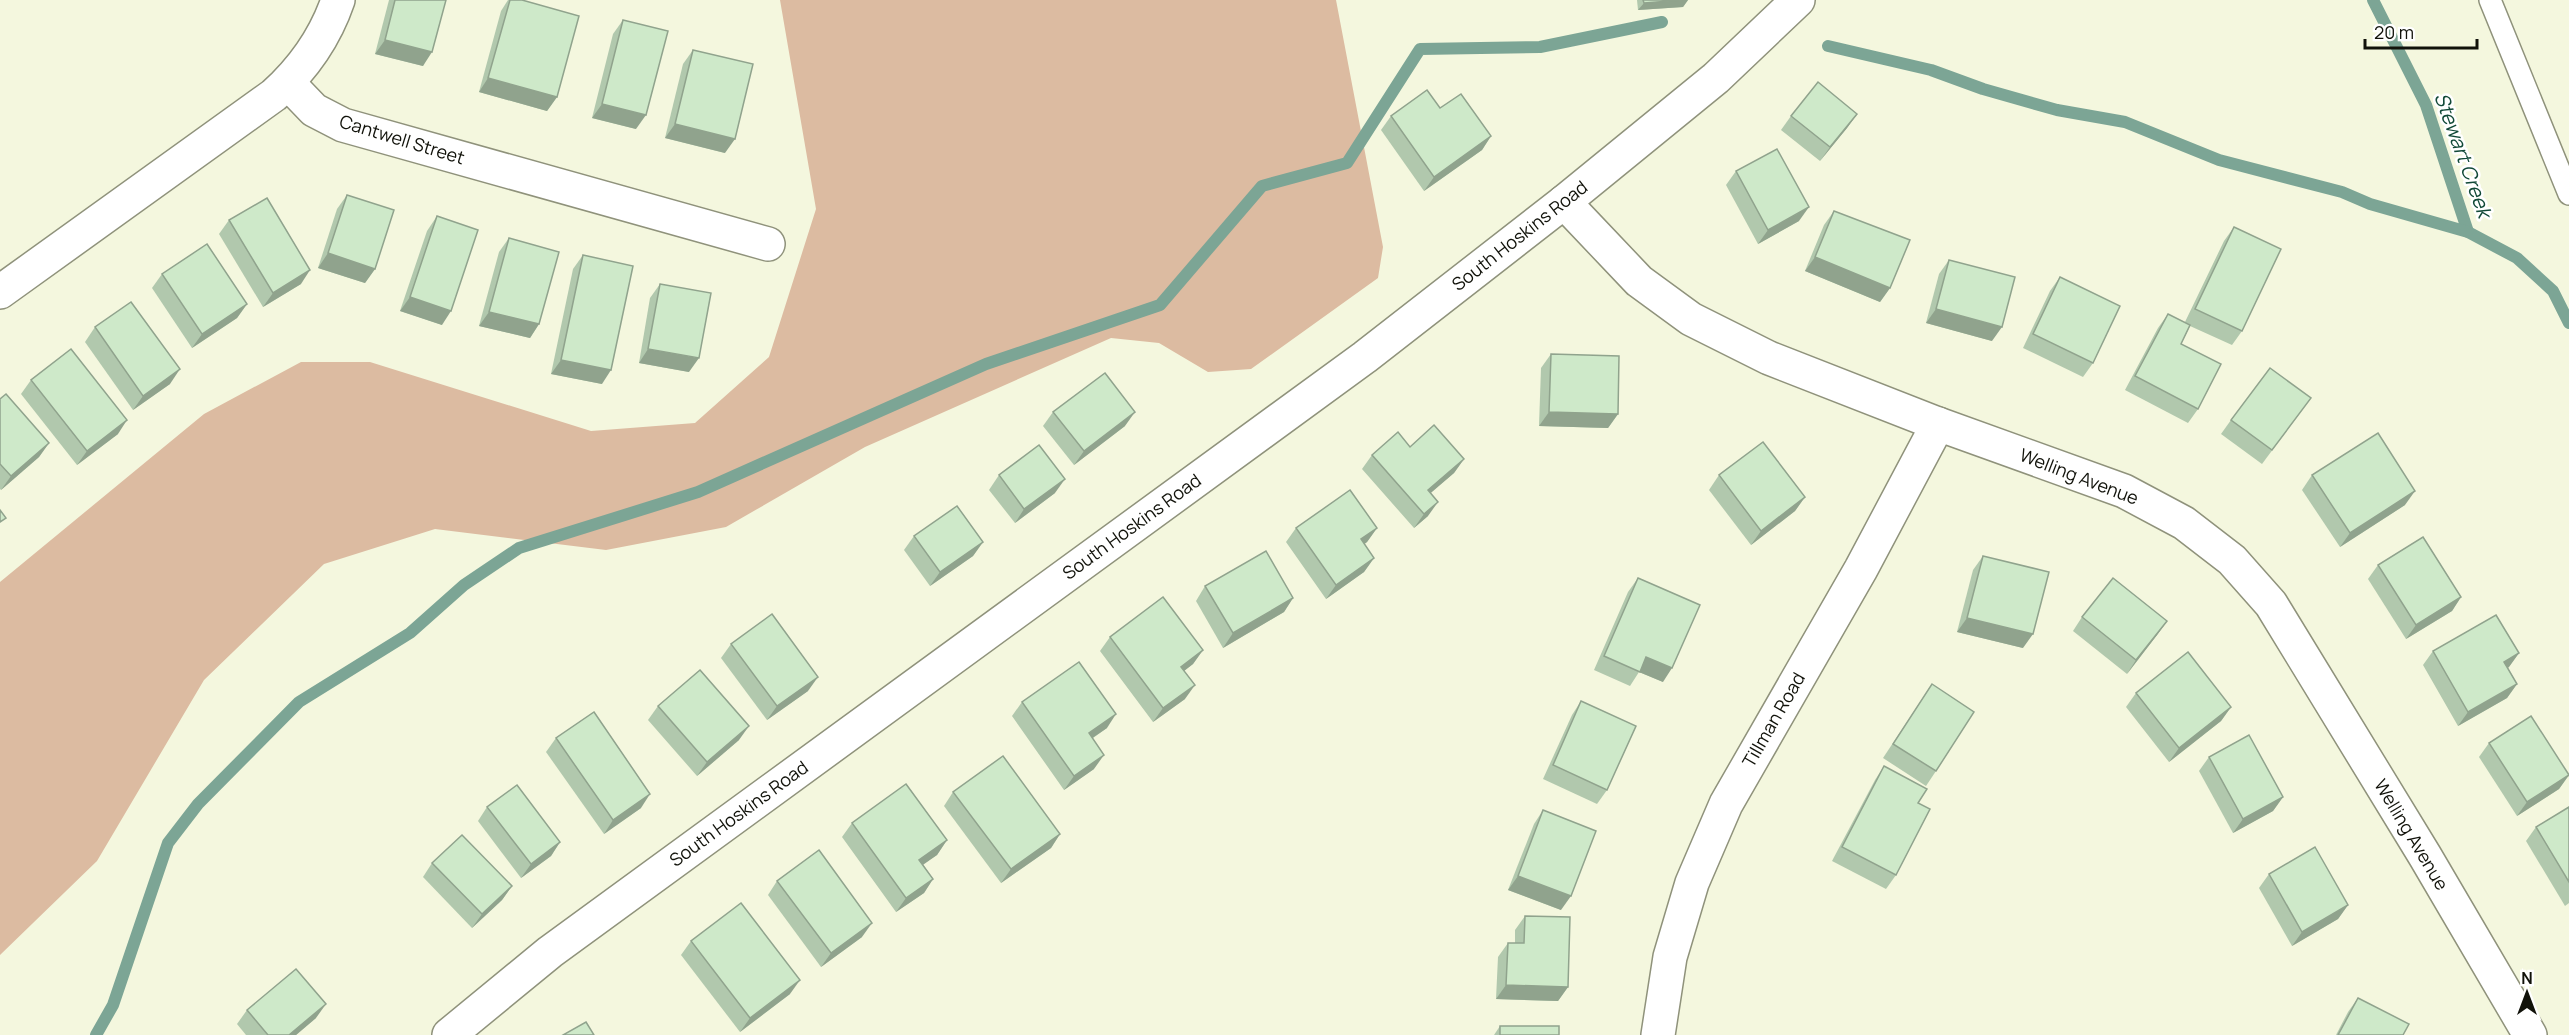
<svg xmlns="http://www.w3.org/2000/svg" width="2569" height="1035" font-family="Manrope,sans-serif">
  <rect width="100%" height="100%" fill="#f4f7de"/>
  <path fill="#dcbba1" d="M780,0H1336L1383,247L1378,278L1251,369L1208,372L1159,343L1111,338L865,447L726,527L606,550L435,529L324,564L204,680L97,861L0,955V582L204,414L301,362H370L591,431L695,423L769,357L816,209Z"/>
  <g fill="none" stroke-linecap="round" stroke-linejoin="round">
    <g stroke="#7ca595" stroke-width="12">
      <path d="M2373,0L2426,105L2468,232"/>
      <path d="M1828,46L1931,70L1983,89L2057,110L2125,122L2219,160L2342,192L2370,204L2468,232L2517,258L2553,291L2569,323"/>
      <path d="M96,1035L113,1005L168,843L198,804L299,702L410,633L464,585L519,548L698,492L986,364L1160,305L1262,186L1347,163L1420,49L1540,47L1662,22"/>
    </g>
    <defs>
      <path id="service" d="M2490,0L2569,194"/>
      <g id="minor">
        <path d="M288,83L314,110L343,125L768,244"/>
        <path d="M1564,202L1639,281L1691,319L1769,358L1938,424L2124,491L2184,523L2232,560L2271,604L2425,856L2530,1035"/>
        <path d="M0,292L274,95C304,68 325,38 338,0"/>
        <path d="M1658,1035L1670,957L1692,883L1726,804L1861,569L1938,424"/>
      </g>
      <path id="tertiary" d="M449,1035L550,952L1365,357L1564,202L1716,78L1798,0"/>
    </defs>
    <use href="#service" stroke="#8f927b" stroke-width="24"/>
    <use href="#minor" stroke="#8f927b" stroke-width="36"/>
    <use href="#tertiary" stroke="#8f927b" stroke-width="36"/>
    <use href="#service" stroke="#fff" stroke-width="21"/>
    <use href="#minor" stroke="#fff" stroke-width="33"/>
    <use href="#tertiary" stroke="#fff" stroke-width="33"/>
  </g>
  <g fill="#b1c8ad">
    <path d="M389,0H446L423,66L375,54Z"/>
    <path d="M508,0H522L557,97L547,111L479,92L501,11Z"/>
    <path d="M1637,0H1688L1683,7L1638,10Z"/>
    <path d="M623,20L636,129L592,118L613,34Z"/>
    <path d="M693,50L725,153L665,138L683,64Z"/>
    <path d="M1440,108L1491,136L1482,150L1424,191L1381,130L1391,116Z"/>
    <path d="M1857,114L1847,128L1820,161L1781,130L1791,116Z"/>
    <path d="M1736,171L1799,221L1758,244L1726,185Z"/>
    <path d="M347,195L375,269L365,283L318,268L337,209Z"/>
    <path d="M1834,211L1890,288L1880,302L1805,271L1824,225Z"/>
    <path d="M437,216L442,325L400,311L427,231Z"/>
    <path d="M229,220L301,284L263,307L219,234Z"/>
    <path d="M2234,227L2242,331L2232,345L2190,326L2181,344L2198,409L2188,423L2125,390L2158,328L2168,314L2185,322L2224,241Z"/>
    <path d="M509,238L539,324L530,338L479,326L499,252Z"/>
    <path d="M583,255L602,384L551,374L573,269Z"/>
    <path d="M1949,260L1992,341L1926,323L1939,274Z"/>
    <path d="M162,274L247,304L237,318L192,348L152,288Z"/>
    <path d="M2060,277L2093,363L2083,377L2023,348L2050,291Z"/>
    <path d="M660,284L689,372L639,363L650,298Z"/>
    <path d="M95,327L170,384L133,410L85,342Z"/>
    <path d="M1551,354L1618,414L1608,428L1539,426L1541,368Z"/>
    <path d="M31,380L118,434L77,465L21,394Z"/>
    <path d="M2311,398L2262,464L2221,434L2231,420Z"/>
    <path d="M0,399L49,443L39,457L1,490L0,489Z"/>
    <path d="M1053,412L1125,426L1074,465L1043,426Z"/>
    <path d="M1372,455L1464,459L1454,473L1430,493L1428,516L1414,528L1362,469Z"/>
    <path d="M999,475L1055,493L1015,523L989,490Z"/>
    <path d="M1719,475L1805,497L1795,511L1751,545L1709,490Z"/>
    <path d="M2312,475L2405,505L2340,547L2302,490Z"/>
    <path d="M1296,528H1377L1367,542L1364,544L1374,558L1364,572L1326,599L1286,542Z"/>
    <path d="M914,536L983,542L973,556L930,586L904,550Z"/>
    <path d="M1983,556L2023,648L1957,632L1973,570Z"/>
    <path d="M2378,565L2461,597L2452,611L2406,639L2368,579Z"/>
    <path d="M1638,578L1663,682L1639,672L1630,686L1594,670L1628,592Z"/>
    <path d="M1205,586L1293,598L1284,612L1223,648L1196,601Z"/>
    <path d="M2082,617L2167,621L2157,635L2127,674L2073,631Z"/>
    <path d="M1110,637L1203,650L1193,664L1184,671L1185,699L1153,722L1100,651Z"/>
    <path d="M731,644L808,691L767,720L721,658Z"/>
    <path d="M2433,651L2519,653L2508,668L2517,684L2507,698L2458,726L2423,665Z"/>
    <path d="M1932,684L1936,771L1926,786L1883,758Z"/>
    <path d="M2136,693L2231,707L2221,721L2169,762L2126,707Z"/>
    <path d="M1581,701L1607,790L1597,804L1543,779L1572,715Z"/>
    <path d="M1022,702L1107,728L1093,738L1094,769L1064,790L1012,716Z"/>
    <path d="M658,706L739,740L697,776L648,720Z"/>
    <path d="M556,738L641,808L604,834L546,752Z"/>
    <path d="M2489,743L2569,775L2559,789L2517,816L2479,757Z"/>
    <path d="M2209,757L2283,797L2273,811L2233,833L2199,771Z"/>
    <path d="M1884,766L1918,803L1896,875L1886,889L1832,861L1875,780Z"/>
    <path d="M953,792L1060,834L1051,848L1001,883L944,806Z"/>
    <path d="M487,807L560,842L551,856L521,878L478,821Z"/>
    <path d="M2569,807V903L2565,906L2526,841L2536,827Z"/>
    <path d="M1543,810L1561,910L1508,890L1534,824Z"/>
    <path d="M852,823L947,840L937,855L923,864L933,879L924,893L896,912L842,837Z"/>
    <path d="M432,863L512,886L502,900L472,928L423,877Z"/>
    <path d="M2269,874L2348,905L2338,919L2292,946L2259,888Z"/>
    <path d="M777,881L862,937L821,967L768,895Z"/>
    <path d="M1525,916L1568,987L1558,1001L1496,999L1498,957L1508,943H1515V930Z"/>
    <path d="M691,941L790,994L740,1032L681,955Z"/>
    <path d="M2358,998L2403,1035H2336L2348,1012Z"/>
    <path d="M247,1010L316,1018L296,1035H246L237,1024Z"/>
    <path d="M1500,1026L1559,1035H1494Z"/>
  </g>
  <g fill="#90a38d">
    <path d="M1682,0H1688L1683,7L1638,10L1644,3Z"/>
    <path d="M385,40L432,52L423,66L375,54Z"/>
    <path d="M488,78L557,97L547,111L479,92Z"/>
    <path d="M602,104L646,115L636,129L592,118Z"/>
    <path d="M1857,114L1847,128L1820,161L1830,147Z"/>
    <path d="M675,124L735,139L725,153L665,138Z"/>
    <path d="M1491,136L1482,150L1424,191L1434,177Z"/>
    <path d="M1809,207L1799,221L1758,244L1768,230Z"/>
    <path d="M328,253L375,269L365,283L318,268Z"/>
    <path d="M1815,257L1890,288L1880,302L1805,271Z"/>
    <path d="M310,270L301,284L263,307L273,293Z"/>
    <path d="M410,297L451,311L442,325L400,311Z"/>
    <path d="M247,304L237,318L192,348L202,334Z"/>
    <path d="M1936,309L2002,327L1992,341L1926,323Z"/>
    <path d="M489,312L539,324L530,338L479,326Z"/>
    <path d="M648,349L699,358L689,372L639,363Z"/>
    <path d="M561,360L611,370L602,384L551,374Z"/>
    <path d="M180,369L170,384L133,410L143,396Z"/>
    <path d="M1135,412L1125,426L1074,465L1084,451Z"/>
    <path d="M1549,412L1618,414L1608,428L1539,426Z"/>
    <path d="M127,420L118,434L77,465L87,451Z"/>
    <path d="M49,443L39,457L1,490L11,476Z"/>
    <path d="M1464,459L1454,473L1418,504L1428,490Z"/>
    <path d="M1065,479L1055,493L1015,523L1024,509Z"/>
    <path d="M2415,491L2405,505L2340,547L2350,533Z"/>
    <path d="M1805,497L1795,511L1751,545L1761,531Z"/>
    <path d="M1438,502L1428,516L1414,528L1424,514Z"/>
    <path d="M1377,528L1367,542L1351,554L1361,539Z"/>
    <path d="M983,542L973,556L930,586L940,572Z"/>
    <path d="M1374,558L1364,572L1326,599L1336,585Z"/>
    <path d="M2461,597L2452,611L2406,639L2416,625Z"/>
    <path d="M1293,598L1284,612L1223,648L1233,633Z"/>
    <path d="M1967,618L2033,634L2023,648L1957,632Z"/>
    <path d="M2167,621L2157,635L2127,674L2136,660Z"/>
    <path d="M1203,650L1193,664L1171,681L1181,667Z"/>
    <path d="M2519,653L2509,667L2494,676L2504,662Z"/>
    <path d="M1646,657L1672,668L1663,682L1639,672Z"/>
    <path d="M818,677L808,691L767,720L777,706Z"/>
    <path d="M2517,684L2507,698L2458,726L2468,712Z"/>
    <path d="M1195,685L1185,699L1153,722L1163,708Z"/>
    <path d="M2231,707L2221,721L2169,762L2179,748Z"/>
    <path d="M1116,714L1107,728L1079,747L1089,733Z"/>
    <path d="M749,726L739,740L697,776L707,762Z"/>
    <path d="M1104,755L1094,769L1064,790L1074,776Z"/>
    <path d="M2569,775L2559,789L2517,816L2527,802Z"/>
    <path d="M650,794L641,808L604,834L613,820Z"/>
    <path d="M2283,797L2273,811L2233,833L2243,819Z"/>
    <path d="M1060,834L1051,848L1001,883L1011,869Z"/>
    <path d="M947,840L937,855L910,874L919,860Z"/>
    <path d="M560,842L551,856L521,878L531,864Z"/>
    <path d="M1518,876L1571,896L1561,910L1508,890Z"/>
    <path d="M933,879L924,893L896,912L906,898Z"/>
    <path d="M512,886L502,900L472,928L482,914Z"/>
    <path d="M2348,905L2338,919L2292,946L2302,932Z"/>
    <path d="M872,923L862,937L821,967L831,953Z"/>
    <path d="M800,980L790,994L740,1032L750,1018Z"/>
    <path d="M1506,985L1568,987L1558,1001L1496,999Z"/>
    <path d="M326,1004L316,1018L296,1035H289Z"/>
  </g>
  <g fill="#cee9c9" stroke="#90a38d" stroke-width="1.5">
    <path d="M395,0H446L432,52L385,40Z"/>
    <path d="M510,0H522L579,16L557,97L488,78Z"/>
    <path d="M1643,0H1682L1644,3Z"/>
    <path d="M623,20L668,31L646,115L602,104Z"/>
    <path d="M693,50L753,64L735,139L675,124Z"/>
    <path d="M1818,82L1857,114L1830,147L1791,116Z"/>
    <path d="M1427,90L1440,108L1461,94L1491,136L1434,177L1391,116Z"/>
    <path d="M1777,149L1809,207L1768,230L1736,171Z"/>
    <path d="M347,195L394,210L375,269L328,253Z"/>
    <path d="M267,198L310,270L273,293L229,220Z"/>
    <path d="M1834,211L1910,240L1890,288L1815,257Z"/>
    <path d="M437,216L478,230L451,311L410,297Z"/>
    <path d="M2234,227L2281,249L2242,331L2195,309Z"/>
    <path d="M509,238L559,252L539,324L489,312Z"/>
    <path d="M207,244L247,304L202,334L162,274Z"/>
    <path d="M583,255L633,266L611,370L561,360Z"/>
    <path d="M1949,260L2015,277L2002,327L1936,309Z"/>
    <path d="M2060,277L2120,306L2093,363L2033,334Z"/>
    <path d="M660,284L711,293L699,358L648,349Z"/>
    <path d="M131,302L180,369L143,396L95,327Z"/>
    <path d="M2168,314L2190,325L2181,344L2221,364L2198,409L2135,376Z"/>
    <path d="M71,349L127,420L87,451L31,380Z"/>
    <path d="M1551,354L1619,356L1618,414L1549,412Z"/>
    <path d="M2270,368L2311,398L2272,450L2231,420Z"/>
    <path d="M1105,373L1135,412L1084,451L1053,412Z"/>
    <path d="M6,394L49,443L11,476L0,464V399Z"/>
    <path d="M1434,425L1464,459L1428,490L1438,502L1424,514L1372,455L1398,432L1410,447Z"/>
    <path d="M2378,433L2415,491L2350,533L2312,475Z"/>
    <path d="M1763,442L1805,497L1761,531L1719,475Z"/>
    <path d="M1039,445L1065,479L1024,509L999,475Z"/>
    <path d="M1350,490L1377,528L1361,539L1374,558L1336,585L1296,528Z"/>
    <path d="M957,506L983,542L940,572L914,536Z"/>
    <path d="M0,510L6,518L0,522Z"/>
    <path d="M2423,537L2461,597L2416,625L2378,565Z"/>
    <path d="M1266,551L1293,598L1233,633L1205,586Z"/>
    <path d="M1983,556L2049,572L2033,634L1967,618Z"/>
    <path d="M1638,578L1700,605L1672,668L1646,657L1640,672L1604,656Z"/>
    <path d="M2113,578L2167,621L2136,660L2082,617Z"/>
    <path d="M1163,597L1203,650L1181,667L1195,685L1163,708L1110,637Z"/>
    <path d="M772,614L818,677L777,706L731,644Z"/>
    <path d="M2496,615L2519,653L2504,662L2517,684L2468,712L2433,651Z"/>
    <path d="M2188,652L2231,707L2179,748L2136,693Z"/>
    <path d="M1079,662L1116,714L1089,733L1104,755L1074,776L1022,702Z"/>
    <path d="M700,670L749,726L707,762L658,706Z"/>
    <path d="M1932,684L1974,712L1936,771L1893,744Z"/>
    <path d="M1581,701L1636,726L1607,790L1553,765Z"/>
    <path d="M594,712L650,794L613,820L556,738Z"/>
    <path d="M2531,716L2569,775L2527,802L2489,743Z"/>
    <path d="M2249,735L2283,797L2243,819L2209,757Z"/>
    <path d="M1003,756L1060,834L1011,869L953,792Z"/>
    <path d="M1884,766L1927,789L1918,803L1930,809L1896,875L1842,847Z"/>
    <path d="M906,784L947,840L919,860L933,879L906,898L852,823Z"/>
    <path d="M517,785L560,842L531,864L487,807Z"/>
    <path d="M2569,807V882L2536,827Z"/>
    <path d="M1543,810L1596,831L1571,896L1518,876Z"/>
    <path d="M462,835L512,886L482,914L432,863Z"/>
    <path d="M2315,847L2348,905L2302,932L2269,874Z"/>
    <path d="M819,850L872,923L831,953L777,881Z"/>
    <path d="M741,903L800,980L750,1018L691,941Z"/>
    <path d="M1525,916L1570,917L1568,987L1506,985L1508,943H1524Z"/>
    <path d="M296,969L326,1004L289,1035H268L247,1010Z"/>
    <path d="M2358,998L2409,1024L2403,1035H2338Z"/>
    <path d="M586,1022L594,1035H563Z"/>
    <rect x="1500" y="1026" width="59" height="9"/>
  </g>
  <g text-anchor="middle" stroke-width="5" stroke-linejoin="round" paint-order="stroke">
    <g font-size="18" fill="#11120a" stroke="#fff">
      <text transform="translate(402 140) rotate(17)" y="6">Cantwell Street</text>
      <text transform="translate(1520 236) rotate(-38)" y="6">South Hoskins Road</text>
      <text transform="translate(2079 477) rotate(21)" y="6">Welling Avenue</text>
      <text transform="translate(1132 527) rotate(-36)" y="6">South Hoskins Road</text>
      <text transform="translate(1774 720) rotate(-60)" y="6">Tillman Road</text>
      <text transform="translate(739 814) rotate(-36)" y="6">South Hoskins Road</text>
      <text transform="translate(2411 835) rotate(59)" y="6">Welling Avenue</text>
    </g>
    <g font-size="20" font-style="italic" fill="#114937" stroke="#fff">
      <text transform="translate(2463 155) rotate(70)" y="7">Stewart Creek</text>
    </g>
  </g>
  <g transform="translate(2527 993)" stroke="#ffffff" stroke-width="4.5" paint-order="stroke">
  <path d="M0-4.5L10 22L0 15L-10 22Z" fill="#11120a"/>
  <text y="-9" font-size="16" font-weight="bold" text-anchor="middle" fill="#11120a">N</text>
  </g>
  <path d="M2365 39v9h112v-9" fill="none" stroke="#11120a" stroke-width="3"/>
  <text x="2374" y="39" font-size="18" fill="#11120a" stroke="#ffffff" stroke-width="4.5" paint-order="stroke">20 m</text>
</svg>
